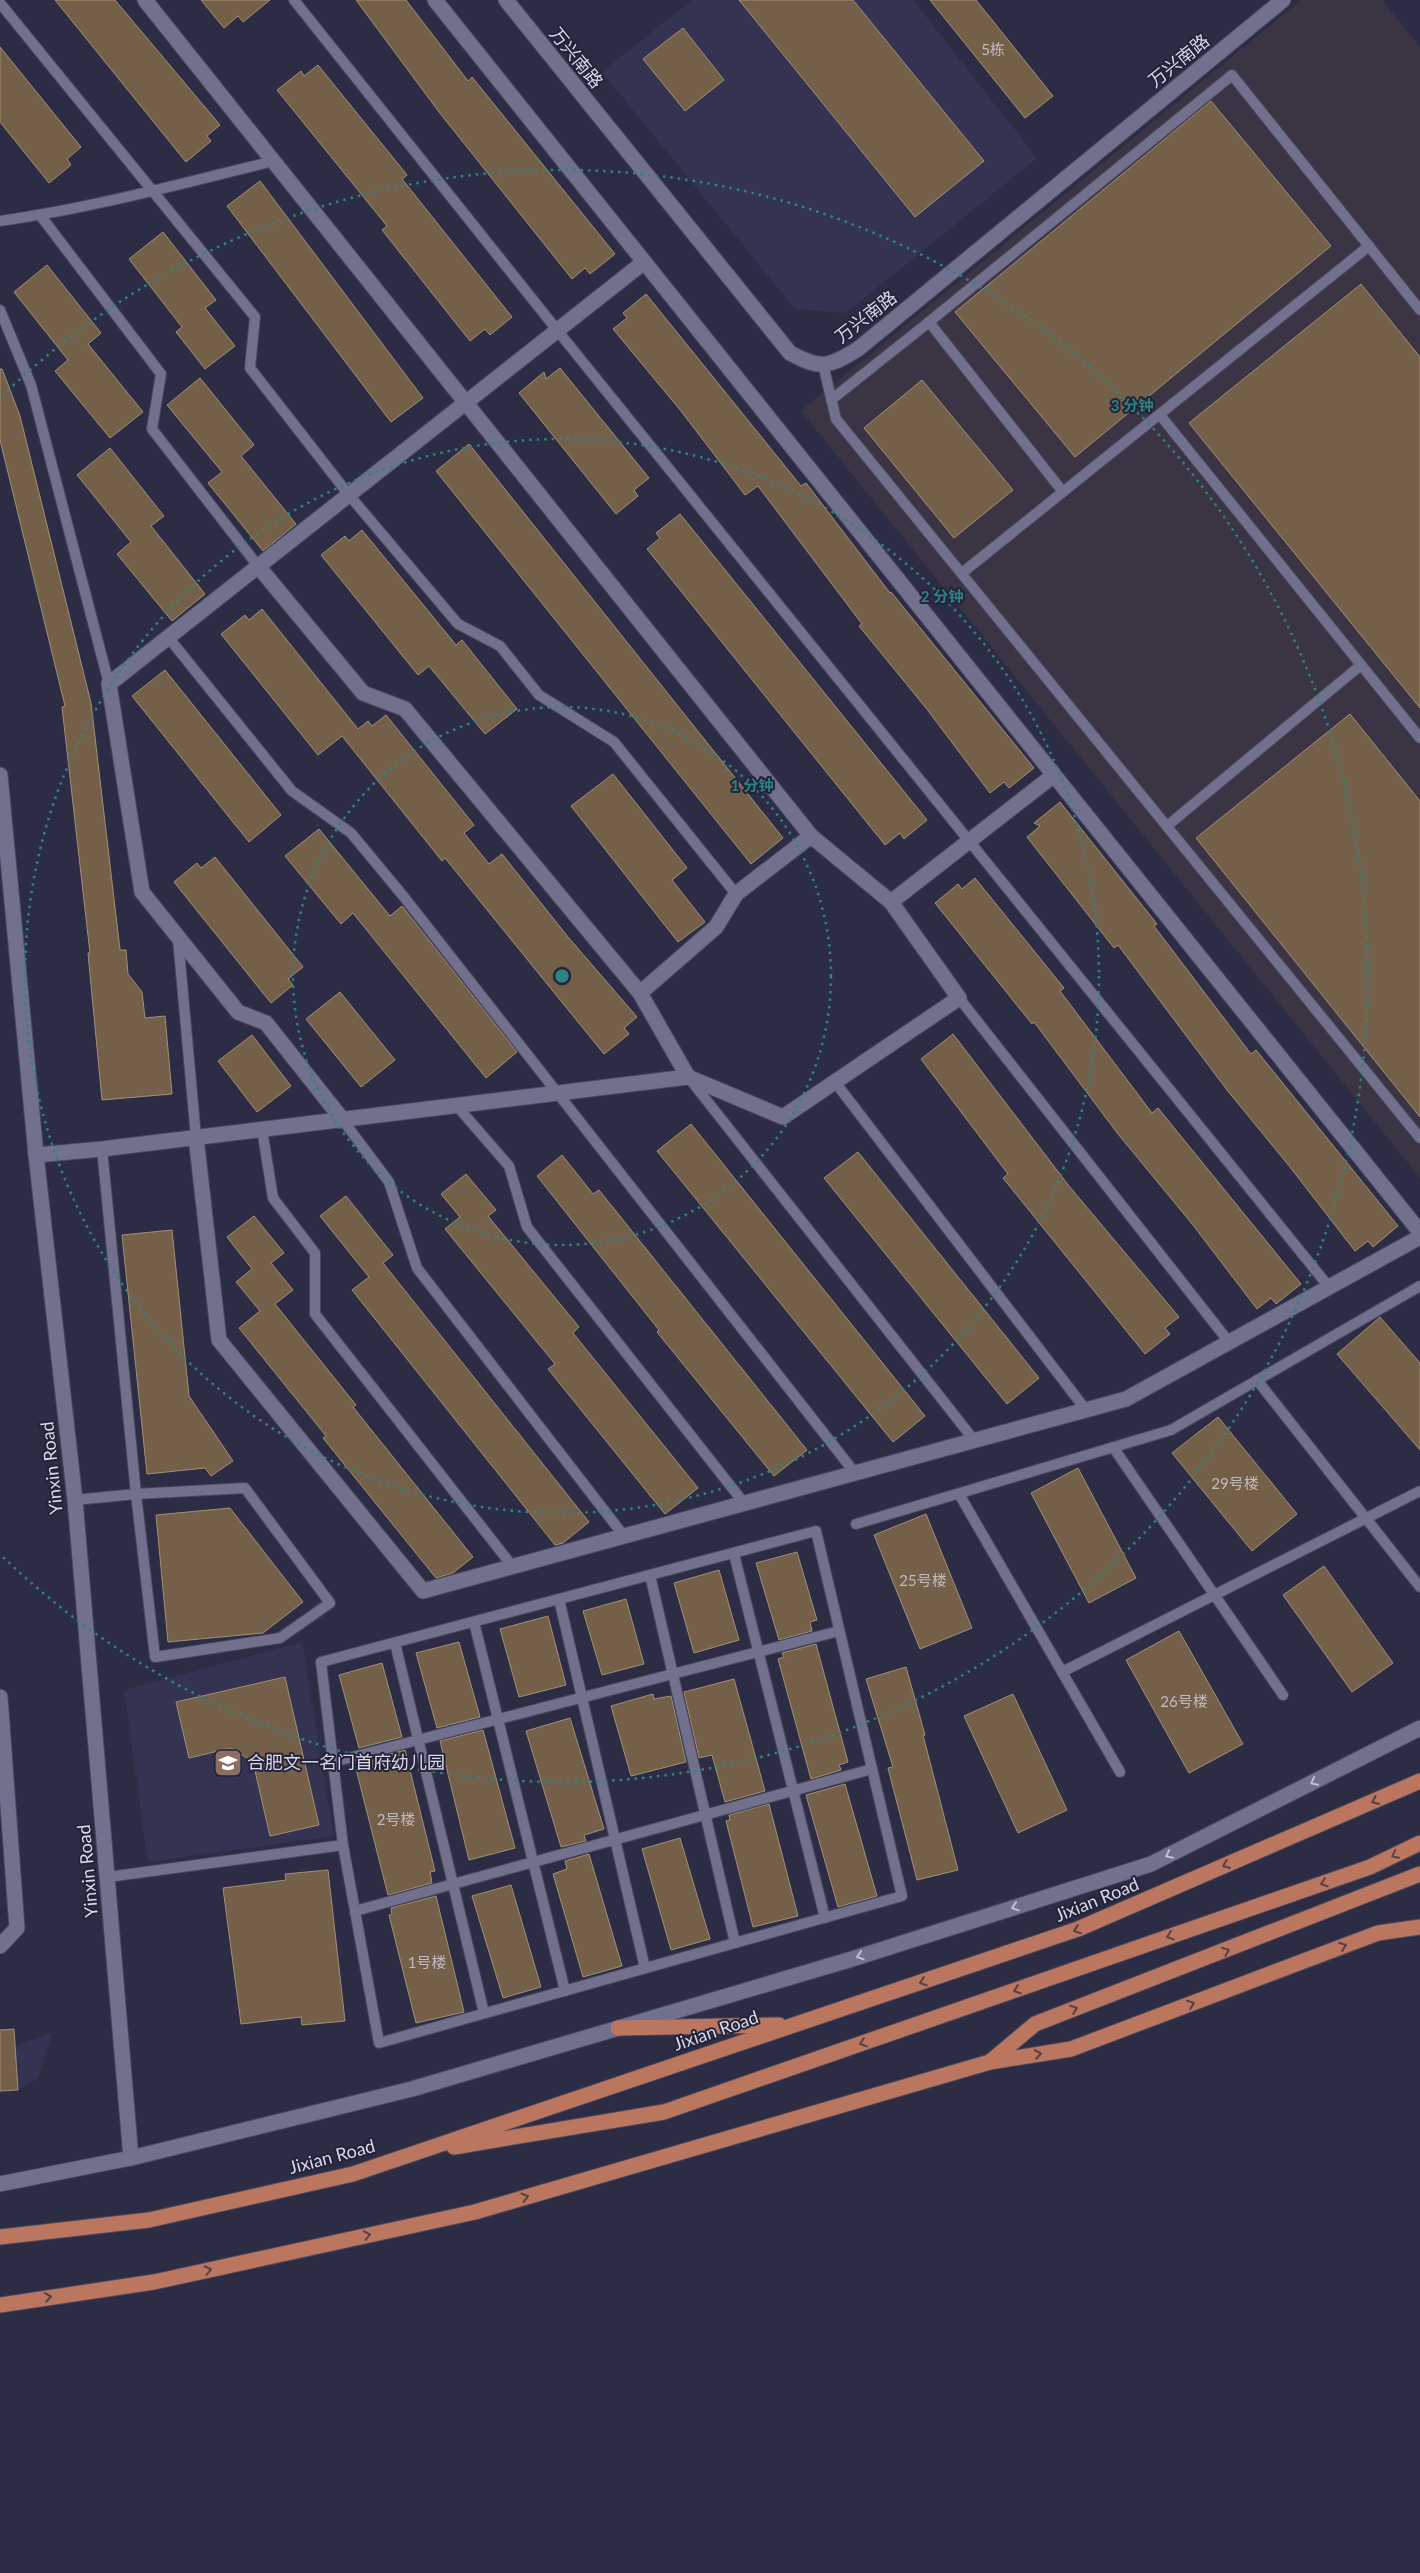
<svg xmlns="http://www.w3.org/2000/svg" width="1420" height="2573" font-family="Lato,'Noto Sans SC',sans-serif">
  <rect width="100%" height="100%" fill="#2d2c45"/>
  <g fill="#353352">
    <path d="M692,0H913L1037,158L846,313L795,309L602,72Z"/>
    <path d="M302,1642L334,1836L148,1862L124,1690Z"/>
    <path d="M52,2033L38,2078L18,2090L0,2091V2047L15,2046Z"/>
  </g>
  <path fill="#3a3444" d="M1301,0H1382L1420,47V1178L801,411Z"/>
  <g fill="#745f48" stroke="#a58f77">
    <path d="M55,0H115L220,125L207,136L211,141L186,162Z"/>
    <path d="M201,0H270L243,22L238,16L224,28Z"/>
    <path d="M356,0H406L468,81L472,77L615,254L590,274L585,268L572,279L439,112Z"/>
    <path d="M739,0H853L984,161L915,217Z"/>
    <path d="M930,0H976L1053,96L1025,118Z"/>
    <path d="M683,28L724,80L685,111L643,59Z"/>
    <path d="M0,47L81,147L67,159L71,165L49,183L0,122Z"/>
    <path d="M318,65L407,175L402,179L512,317L490,335L485,329L470,341L382,230L387,226L277,90L301,71L304,76Z"/>
    <path d="M1211,101L1331,246L1075,457L955,312Z"/>
    <path d="M260,181L423,398L391,422L227,206Z"/>
    <path d="M163,232L216,300L205,308L235,346L205,369L176,332L182,327L129,259Z"/>
    <path d="M47,265L101,333L88,344L143,412L110,438L55,371L68,360L14,292Z"/>
    <path d="M1361,284L1420,357V708L1189,423Z"/>
    <path d="M646,294L801,486L806,483L890,593L891,592L1034,768L1009,788L1004,782L990,793L926,708L859,626L862,624L758,486L745,495L681,411L613,329L627,318L623,313Z"/>
    <path d="M560,368L649,478L634,490L638,496L616,514L519,393L544,372L546,379Z"/>
    <path d="M0,369H2L20,416L91,703L120,950H126L128,974L142,992L145,1018L165,1016L172,1094L102,1100L88,953H90L62,707L65,706L0,440Z"/>
    <path d="M200,378L254,445L241,456L296,524L263,551L208,483L222,472L167,405Z"/>
    <path d="M922,380L1013,490L954,538L864,428Z"/>
    <path d="M469,444L783,838L751,864L436,471Z"/>
    <path d="M110,448L164,516L151,526L205,594L172,621L117,554L131,542L77,475Z"/>
    <path d="M680,514L927,820L904,839L900,833L885,845L647,549L660,538L656,533Z"/>
    <path d="M362,530L456,645L462,640L517,709L485,734L429,666L418,675L321,555L345,536L349,541Z"/>
    <path d="M262,609L358,729L368,721L372,726L386,715L474,825L464,833L489,864L502,854L568,937L637,1017L624,1028L629,1034L604,1054L445,858L442,861L342,736L318,755L221,634L245,615L249,620Z"/>
    <path d="M165,670L281,815L249,842L132,696Z"/>
    <path d="M1350,714L1420,801V1117L1196,838Z"/>
    <path d="M613,774L687,868L672,880L705,922L678,942L571,806Z"/>
    <path d="M1060,802L1157,924L1154,926L1251,1054L1256,1050L1398,1226L1373,1247L1368,1241L1355,1251L1290,1167L1227,1090L1118,945L1114,948L1027,837L1040,826L1034,823Z"/>
    <path d="M319,829L390,916L402,906L517,1052L486,1078L353,913L341,924L285,856Z"/>
    <path d="M215,857L303,967L288,979L293,985L271,1003L174,882L197,863L201,868Z"/>
    <path d="M975,878L1064,988L1060,991L1152,1113L1158,1108L1301,1284L1276,1304L1271,1298L1257,1309L1193,1225L1118,1134L1034,1022L1032,1024L935,903L958,884L962,889Z"/>
    <path d="M340,992L395,1060L361,1087L306,1019Z"/>
    <path d="M953,1034L1069,1186L1179,1317L1165,1328L1170,1334L1145,1354L1003,1178L1008,1174L921,1059Z"/>
    <path d="M252,1035L291,1086L257,1112L218,1061Z"/>
    <path d="M691,1124L925,1416L893,1442L657,1151Z"/>
    <path d="M858,1152L1039,1378L1007,1404L824,1178Z"/>
    <path d="M562,1155L593,1194L599,1190L807,1450L774,1476L657,1332L659,1330L537,1176Z"/>
    <path d="M466,1174L496,1210L488,1216L579,1327L573,1333L698,1488L665,1514L548,1369L555,1364L445,1229L460,1217L441,1194Z"/>
    <path d="M346,1196L393,1255L383,1263L589,1522L563,1543L555,1545L352,1290L369,1277L320,1216Z"/>
    <path d="M254,1216L284,1253L271,1263L293,1290L275,1304L356,1405L353,1407L473,1557L453,1573L436,1578L323,1438L326,1436L239,1328L260,1311L236,1282L252,1269L227,1237Z"/>
    <path d="M172,1230L189,1396L233,1461L211,1476L205,1468L147,1474L122,1235Z"/>
    <path d="M1380,1317L1420,1363V1450L1337,1354Z"/>
    <path d="M1218,1417L1297,1514L1252,1551L1172,1453Z"/>
    <path d="M1078,1468L1136,1578L1089,1603L1031,1493Z"/>
    <path d="M230,1508L303,1602L263,1633L168,1642L156,1515Z"/>
    <path d="M926,1514L972,1628L920,1649L874,1535Z"/>
    <path d="M797,1552L817,1620L810,1622L812,1631L779,1640L756,1563Z"/>
    <path d="M1324,1566L1393,1663L1352,1692L1283,1595Z"/>
    <path d="M719,1570L739,1640L694,1653L674,1583Z"/>
    <path d="M626,1599L644,1664L602,1675L583,1611Z"/>
    <path d="M548,1616L566,1685L519,1697L500,1629Z"/>
    <path d="M1179,1631L1243,1744L1189,1773L1126,1660Z"/>
    <path d="M459,1642L480,1717L437,1728L416,1653Z"/>
    <path d="M816,1644L848,1762L839,1765L841,1770L811,1779L778,1659L784,1657L782,1653Z"/>
    <path d="M382,1663L402,1737L359,1748L339,1675Z"/>
    <path d="M906,1667L925,1735H923L958,1870L917,1880L888,1768L893,1767L866,1679Z"/>
    <path d="M285,1677L319,1825L270,1836L253,1762L231,1748L189,1758L176,1702Z"/>
    <path d="M734,1679L765,1791L725,1802L712,1755L699,1758L684,1692Z"/>
    <path d="M653,1694L654,1699L671,1696L686,1762L631,1776L611,1706Z"/>
    <path d="M1013,1694L1067,1810L1018,1833L964,1716Z"/>
    <path d="M570,1718L604,1829L584,1835L586,1841L561,1847L526,1731Z"/>
    <path d="M483,1730L515,1848L469,1860L440,1741Z"/>
    <path d="M405,1750L435,1871L430,1872L432,1883L388,1895L356,1769L364,1767L363,1761Z"/>
    <path d="M845,1784L877,1896L838,1907L806,1795Z"/>
    <path d="M769,1804L798,1916L753,1927L726,1821L730,1820L729,1815Z"/>
    <path d="M680,1838L710,1939L671,1950L642,1849Z"/>
    <path d="M589,1854L622,1966L583,1977L553,1874L567,1869L565,1861Z"/>
    <path d="M328,1870L345,2021L302,2025L301,2017L241,2024L223,1888L286,1880L285,1874Z"/>
    <path d="M511,1885L541,1987L503,1998L472,1896Z"/>
    <path d="M436,1896L464,2012L416,2023L389,1915L392,1914L391,1908Z"/>
    <path d="M14,2029L18,2090L0,2091V2030Z"/>
  </g>
  <g fill="none" stroke-linecap="round" stroke-linejoin="round">
    <defs>
      <g id="service">
        <path d="M294,0L557,330L1329,1287"/>
        <path d="M0,3L255,317L250,368L349,495L458,624L500,646L539,695L614,742L736,894"/>
        <path d="M40,215L161,374L152,429L258,566"/>
        <path d="M0,221C93,208 183,183 274,161"/>
        <path d="M0,310L31,385L109,684"/>
        <path d="M929,322L1232,75L1420,310"/>
        <path d="M823,364L836,419L1420,1138"/>
        <path d="M831,400L929,322L1063,492"/>
        <path d="M1160,415L1420,738"/>
        <path d="M962,573L1369,246"/>
        <path d="M168,637L292,791L351,833L404,897L855,1473"/>
        <path d="M1167,826L1361,665"/>
        <path d="M178,939L196,1137"/>
        <path d="M959,998L1229,1342"/>
        <path d="M689,1078L974,1440"/>
        <path d="M835,1082L1086,1410"/>
        <path d="M456,1105L509,1166L527,1227L744,1503"/>
        <path d="M342,1119L389,1182L417,1268L624,1536"/>
        <path d="M262,1129L273,1198L315,1253V1314L513,1567"/>
        <path d="M1257,1380L1420,1587"/>
        <path d="M1113,1447L1283,1695"/>
        <path d="M959,1494L1120,1772"/>
        <path d="M75,1500L136,1494L155,1657L280,1638L330,1603L245,1488L136,1494L102,1149"/>
        <path d="M856,1524L1171,1430L1420,1286"/>
        <path d="M734,1554L825,1918"/>
        <path d="M650,1575L735,1943"/>
        <path d="M559,1599L645,1968"/>
        <path d="M474,1622L565,1991"/>
        <path d="M395,1643L484,2013"/>
        <path d="M1062,1672L1420,1491"/>
        <path d="M333,1762L839,1631"/>
        <path d="M108,1877L343,1845L321,1662L816,1531L902,1896L379,2043L343,1845"/>
        <path d="M355,1911L872,1769"/>
      </g>
      <g id="minor">
        <path d="M145,0L811,836"/>
        <path d="M506,0L790,353C821,370 829,367 858,349L1283,0"/>
        <path d="M258,566L363,693L405,709L640,993L688,1077"/>
        <path d="M1054,775L1420,1232"/>
        <path d="M640,993L716,927L736,894L811,836L891,902"/>
        <path d="M342,1119L266,1023L238,1012L142,892L109,684L644,262"/>
        <path d="M196,1137L219,1340L423,1591L1126,1399L1420,1237"/>
        <path d="M36,1155L102,1149L688,1077L783,1117L959,998L891,902L1054,775L435,0"/>
        <path d="M0,1697L17,1928L0,1946"/>
      </g>
      <g id="tertiary">
        <path d="M0,775L36,1155L75,1500L131,2158"/>
        <path d="M0,2184L131,2158L412,2089L852,1959L1151,1864L1420,1728"/>
      </g>
      <g id="trunk">
        <path d="M618,2028L779,2025"/>
        <path d="M991,2061L1035,2024L1420,1874"/>
        <path d="M454,2147L664,2112L1370,1867L1420,1843"/>
        <path d="M0,2237L149,2220L353,2174L1078,1929L1420,1781"/>
        <path d="M0,2305L154,2282L475,2212L990,2062L1071,2049L1378,1933L1420,1927"/>
      </g>
    </defs>
    <use href="#service" stroke="#49475c" stroke-width="12"/>
    <use href="#minor" stroke="#49475c" stroke-width="17"/>
    <use href="#tertiary" stroke="#49475c" stroke-width="17"/>
    <use href="#trunk" stroke="#49475c" stroke-width="17"/>
    <use href="#service" stroke="#71708d" stroke-width="10"/>
    <use href="#minor" stroke="#71708d" stroke-width="15"/>
    <use href="#tertiary" stroke="#71708d" stroke-width="15"/>
    <use href="#trunk" stroke="#ba765e" stroke-width="15"/>
  </g>
  <defs><path id="oneway-chevron" d="M-2-3.5L2.5 0L-2 3.5" fill="none" stroke-width="1.6" stroke-linecap="round" stroke-linejoin="round" transform="scale(1.25)"/></defs>
  <g stroke="#bfbfd2">
    <use href="#oneway-chevron" transform="translate(1314 1782) rotate(153)"/>
    <use href="#oneway-chevron" transform="translate(1169 1855) rotate(153)"/>
    <use href="#oneway-chevron" transform="translate(1015 1907) rotate(162)"/>
    <use href="#oneway-chevron" transform="translate(860 1956) rotate(162)"/>
  </g>
  <g stroke="#584047">
    <use href="#oneway-chevron" transform="translate(1375 1801) rotate(157)"/>
    <use href="#oneway-chevron" transform="translate(1395 1855) rotate(154)"/>
    <use href="#oneway-chevron" transform="translate(1226 1865) rotate(157)"/>
    <use href="#oneway-chevron" transform="translate(1324 1883) rotate(161)"/>
    <use href="#oneway-chevron" transform="translate(1077 1930) rotate(159)"/>
    <use href="#oneway-chevron" transform="translate(1170 1936) rotate(161)"/>
    <use href="#oneway-chevron" transform="translate(1343 1946) rotate(-21)"/>
    <use href="#oneway-chevron" transform="translate(1226 1951) rotate(-21)"/>
    <use href="#oneway-chevron" transform="translate(923 1982) rotate(161)"/>
    <use href="#oneway-chevron" transform="translate(1017 1990) rotate(161)"/>
    <use href="#oneway-chevron" transform="translate(1191 2004) rotate(-21)"/>
    <use href="#oneway-chevron" transform="translate(1074 2009) rotate(-21)"/>
    <use href="#oneway-chevron" transform="translate(863 2043) rotate(161)"/>
    <use href="#oneway-chevron" transform="translate(1038 2054) rotate(-9)"/>
    <use href="#oneway-chevron" transform="translate(525 2197) rotate(-16)"/>
    <use href="#oneway-chevron" transform="translate(367 2235) rotate(-12)"/>
    <use href="#oneway-chevron" transform="translate(208 2270) rotate(-12)"/>
    <use href="#oneway-chevron" transform="translate(48 2297) rotate(-8)"/>
  </g>
  <g fill="none" stroke="#2d8580" stroke-width="2.5" stroke-dasharray="2.5 5">
    <circle cx="562" cy="976" r="269"/>
    <circle cx="562" cy="976" r="537"/>
    <path d="M2 396A806 806 0 1 1 2 1556"/>
  </g>
  <defs>
    <symbol id="school-square" viewBox="-11 -11 22 22"><rect x="-9" y="-9" width="18" height="18" rx="4" fill="#8d6e63" stroke="#24233a"/><path d="M0-5L7-2L0 1L-7-2ZM-4 1L0 2.5L4 1V4Q0 6-4 4Z" fill="#fff"/></symbol>
  </defs>
  <g fill-rule="evenodd">
    <use href="#school-square" x="212" y="1747" width="32" height="32"/>
  </g>
  <g text-anchor="middle" stroke-width="4" stroke-linejoin="round" paint-order="stroke">
    <g font-size="15" fill="#c0bac1">
      <text x="993" y="55">5栋</text>
      <text x="1235" y="1489">29号楼</text>
      <text x="923" y="1586">25号楼</text>
      <text x="1184" y="1707">26号楼</text>
      <text x="396" y="1825">2号楼</text>
      <text x="427" y="1968">1号楼</text>
    </g>
    <g font-size="18" fill="#d9d9e9" stroke="#24233a">
      <text transform="translate(576 58) rotate(51)" y="6">万兴南路</text>
      <text transform="translate(1179 61) rotate(-39)" y="6">万兴南路</text>
      <text transform="translate(866 317) rotate(-38)" y="6">万兴南路</text>
      <text transform="translate(52 1468) rotate(-96)" y="6">Yinxin Road</text>
      <text transform="translate(88 1871) rotate(-95)" y="6">Yinxin Road</text>
      <text transform="translate(1097 1900) rotate(-22)" y="6">Jixian Road</text>
      <text transform="translate(716 2031) rotate(-19)" y="6">Jixian Road</text>
      <text transform="translate(332 2157) rotate(-15)" y="6">Jixian Road</text>
    </g>
    <g font-size="18" fill="#d9d9e9" stroke="#24233a" text-anchor="start">
      <text x="247" y="1769">合肥文一名门首府幼儿园</text>
    </g>
  </g>
  <circle cx="562" cy="976" r="8" fill="#2d8580" stroke="#24233a" stroke-width="2.5"/>
  <g font-size="15" text-anchor="middle" font-weight="bold" fill="#2d8580" stroke="#24233a" stroke-width="4" stroke-linejoin="round" paint-order="stroke">
    <text x="1132" y="411">3 分钟</text>
    <text x="942" y="602">2 分钟</text>
    <text x="752" y="791">1 分钟</text>
  </g>
</svg>
